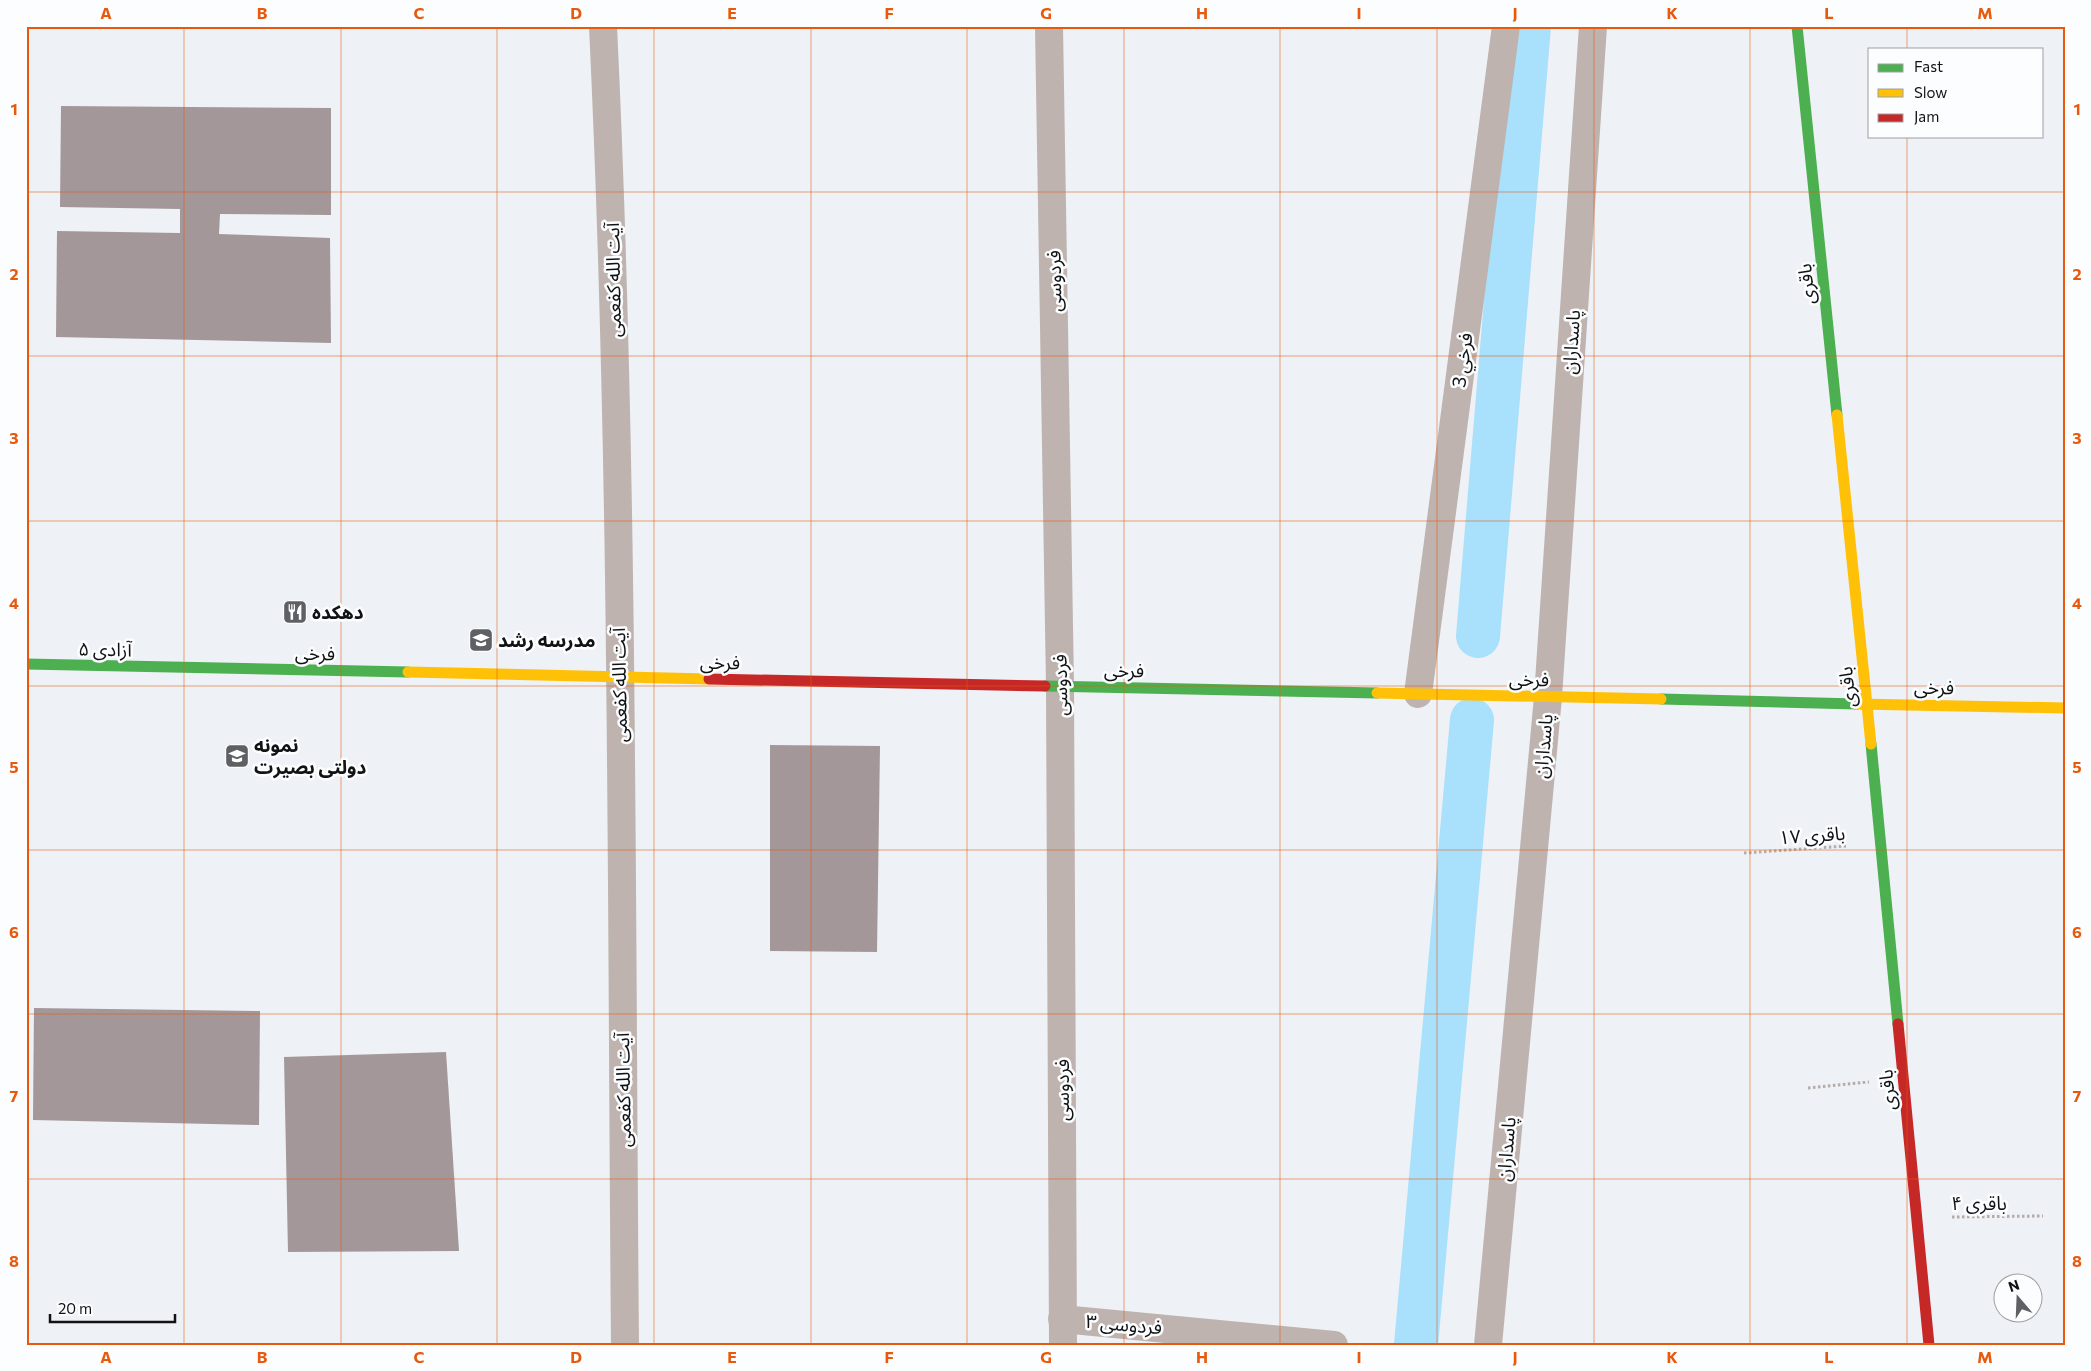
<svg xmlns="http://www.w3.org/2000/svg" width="2091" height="1371" font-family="Commissioner,'Noto Sans Arabic',sans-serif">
  <rect width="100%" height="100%" fill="#eef1f5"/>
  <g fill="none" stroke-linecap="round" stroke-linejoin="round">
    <g stroke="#a9e0fb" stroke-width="44">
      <path d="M1478,636L1529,26"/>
      <path d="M1416,1345L1472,720"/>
    </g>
  </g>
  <g fill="#a39799">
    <path d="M61,106L331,108V215L220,214L219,234L330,238L331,343L56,337L57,231L180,233V209L60,207Z"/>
    <path d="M770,745L880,746L877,952L770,951Z"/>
    <path d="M34,1008L260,1011L259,1125L33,1120Z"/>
    <path d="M446,1052L459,1251L288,1252L284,1057Z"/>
  </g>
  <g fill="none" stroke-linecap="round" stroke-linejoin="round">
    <g stroke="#b4aca9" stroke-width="3" stroke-dasharray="2.5 2.5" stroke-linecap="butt">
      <path d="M1744,853L1846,846"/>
      <path d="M1808,1088L1869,1082"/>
      <path d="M1952,1217L2043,1216"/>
    </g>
    <g stroke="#beb3ae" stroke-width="28">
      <path d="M603,26C624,465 621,905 625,1345"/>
      <path d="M1049,26L1060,686L1063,1345"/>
      <path d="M1418,694L1506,26"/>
      <path d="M1062,1319L1334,1345"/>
      <path d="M1488,1345L1548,697L1593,26"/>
    </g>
    <g stroke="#4caf50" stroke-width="11">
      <path d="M1797,26L1837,415"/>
      <path d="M26,664L408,672"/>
      <path d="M1045,686L1377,693"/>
      <path d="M1661,699L1857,704"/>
      <path d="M1871,744L1898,1024"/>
    </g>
    <g stroke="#ffc107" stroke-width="11">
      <path d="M1837,415L1871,744"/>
      <path d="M408,672L709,679"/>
      <path d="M1377,693L1661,699"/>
      <path d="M1857,704L2065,708"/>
    </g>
    <g stroke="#c62828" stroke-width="11">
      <path d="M709,679L1045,686"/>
      <path d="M1898,1024L1929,1345"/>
    </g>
  </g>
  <path fill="none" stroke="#e8590c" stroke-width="1" stroke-opacity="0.55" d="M184,26V1345M341,26V1345M497,26V1345M654,26V1345M811,26V1345M967,26V1345M1124,26V1345M1280,26V1345M1437,26V1345M1594,26V1345M1750,26V1345M1907,26V49M1907,136V1345M26,192H2065M26,356H2065M26,521H2065M26,686H2065M26,850H2065M26,1014H2065M26,1179H2065"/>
  <defs>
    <symbol id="restaurant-square" viewBox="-11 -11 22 22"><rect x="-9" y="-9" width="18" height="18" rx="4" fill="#5e6063" stroke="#fcfdff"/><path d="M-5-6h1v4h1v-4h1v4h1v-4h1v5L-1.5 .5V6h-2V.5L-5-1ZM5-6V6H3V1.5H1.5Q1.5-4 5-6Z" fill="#fff"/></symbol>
    <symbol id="school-square" viewBox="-11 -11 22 22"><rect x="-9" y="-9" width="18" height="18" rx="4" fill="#5e6063" stroke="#fcfdff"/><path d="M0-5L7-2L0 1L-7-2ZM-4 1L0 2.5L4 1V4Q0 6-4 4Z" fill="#fff"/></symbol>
  </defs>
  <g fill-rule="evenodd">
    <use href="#restaurant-square" x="281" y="598" width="28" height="28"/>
    <use href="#school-square" x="467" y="626" width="28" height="28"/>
    <use href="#school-square" x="223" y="742" width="28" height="28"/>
  </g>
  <g text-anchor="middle" stroke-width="5" stroke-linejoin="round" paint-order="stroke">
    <g font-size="19" fill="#101214" stroke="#fcfdff">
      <text transform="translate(613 280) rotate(-91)" y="7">آیت الله کفعمی</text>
      <text transform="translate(1054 281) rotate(-91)" y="7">فردوسی</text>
      <text transform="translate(1806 284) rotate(-96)" y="7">باقری</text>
      <text transform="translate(1571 342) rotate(-86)" y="7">پاسداران</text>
      <text transform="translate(1462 360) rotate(-82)" y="7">فرخي 3</text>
      <text transform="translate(105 649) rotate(1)" y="7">آزادی ۵</text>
      <text transform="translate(315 653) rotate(1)" y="7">فرخی</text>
      <text transform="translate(720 662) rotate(1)" y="7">فرخی</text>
      <text transform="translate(1124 670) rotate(1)" y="7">فرخی</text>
      <text transform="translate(1529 679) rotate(1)" y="7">فرخی</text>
      <text transform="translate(619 685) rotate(-91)" y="7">آیت الله کفعمی</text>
      <text transform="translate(1060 685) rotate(-91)" y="7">فردوسی</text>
      <text transform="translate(1847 687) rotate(-96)" y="7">باقری</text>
      <text transform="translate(1934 687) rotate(1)" y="7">فرخی</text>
      <text transform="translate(1543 746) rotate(-85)" y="7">پاسداران</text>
      <text transform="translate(1812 835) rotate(-4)" y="7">باقری ۱۷</text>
      <text transform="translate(623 1090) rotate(-91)" y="7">آیت الله کفعمی</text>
      <text transform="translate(1062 1090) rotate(-90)" y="7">فردوسی</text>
      <text transform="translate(1887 1090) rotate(-95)" y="7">باقری</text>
      <text transform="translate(1506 1149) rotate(-85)" y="7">پاسداران</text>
      <text x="1979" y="1210">باقری ۴</text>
      <text transform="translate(1124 1324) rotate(5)" y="7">فردوسی ۳</text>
    </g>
    <g font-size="19" font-weight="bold" fill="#101214" stroke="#fcfdff" text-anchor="start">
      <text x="312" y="619">دهکده</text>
      <text x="498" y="647">مدرسه رشد</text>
      <text x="254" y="752">نمونه<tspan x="254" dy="22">دولتی بصیرت</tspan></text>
    </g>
  </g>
  <rect width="2091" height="1371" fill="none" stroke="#fcfdff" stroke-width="55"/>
  <rect x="1868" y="48" width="175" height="90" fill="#fcfdff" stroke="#9e9fa1"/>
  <rect x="1878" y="64" width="25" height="8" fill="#4caf50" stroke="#9e9fa1"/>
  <text x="1914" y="72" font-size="15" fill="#101214">Fast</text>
  <rect x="1878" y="89" width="25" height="8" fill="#ffc107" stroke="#9e9fa1"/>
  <text x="1914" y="98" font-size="15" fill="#101214">Slow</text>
  <rect x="1878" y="114" width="25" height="8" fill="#c62828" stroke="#9e9fa1"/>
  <text x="1914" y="122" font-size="15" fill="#101214">Jam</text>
  <g transform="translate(2018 1298) rotate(341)"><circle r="24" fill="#fcfdff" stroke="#9e9fa1"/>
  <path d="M0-4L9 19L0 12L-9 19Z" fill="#5e6063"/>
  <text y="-8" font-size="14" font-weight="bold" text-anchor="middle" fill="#101214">N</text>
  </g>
  <path d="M50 1314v8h125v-8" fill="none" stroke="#101214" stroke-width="2.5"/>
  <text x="58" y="1314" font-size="15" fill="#101214" stroke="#fcfdff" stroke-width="4" paint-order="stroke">20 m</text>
  <rect x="28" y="28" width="2036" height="1316" fill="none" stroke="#e8590c" stroke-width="2"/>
  <g font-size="16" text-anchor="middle" font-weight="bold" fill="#e8590c">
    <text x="106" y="19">A</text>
    <text x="262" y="19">B</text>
    <text x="419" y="19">C</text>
    <text x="576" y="19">D</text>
    <text x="732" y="19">E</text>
    <text x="889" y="19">F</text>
    <text x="1046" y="19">G</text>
    <text x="1202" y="19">H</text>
    <text x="1359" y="19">I</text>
    <text x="1515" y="19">J</text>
    <text x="1672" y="19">K</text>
    <text x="1829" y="19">L</text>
    <text x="1985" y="19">M</text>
    <text x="14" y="115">1</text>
    <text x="2077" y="115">1</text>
    <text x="14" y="280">2</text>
    <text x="2077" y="280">2</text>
    <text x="14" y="444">3</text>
    <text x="2077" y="444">3</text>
    <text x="14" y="609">4</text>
    <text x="2077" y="609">4</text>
    <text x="14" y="773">5</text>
    <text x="2077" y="773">5</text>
    <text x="14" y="938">6</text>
    <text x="2077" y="938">6</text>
    <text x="14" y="1102">7</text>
    <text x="2077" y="1102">7</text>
    <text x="14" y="1267">8</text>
    <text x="2077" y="1267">8</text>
    <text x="106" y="1363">A</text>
    <text x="262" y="1363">B</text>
    <text x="419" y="1363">C</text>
    <text x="576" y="1363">D</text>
    <text x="732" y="1363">E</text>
    <text x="889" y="1363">F</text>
    <text x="1046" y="1363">G</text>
    <text x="1202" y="1363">H</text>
    <text x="1359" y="1363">I</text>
    <text x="1515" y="1363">J</text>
    <text x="1672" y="1363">K</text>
    <text x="1829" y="1363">L</text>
    <text x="1985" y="1363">M</text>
  </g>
</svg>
